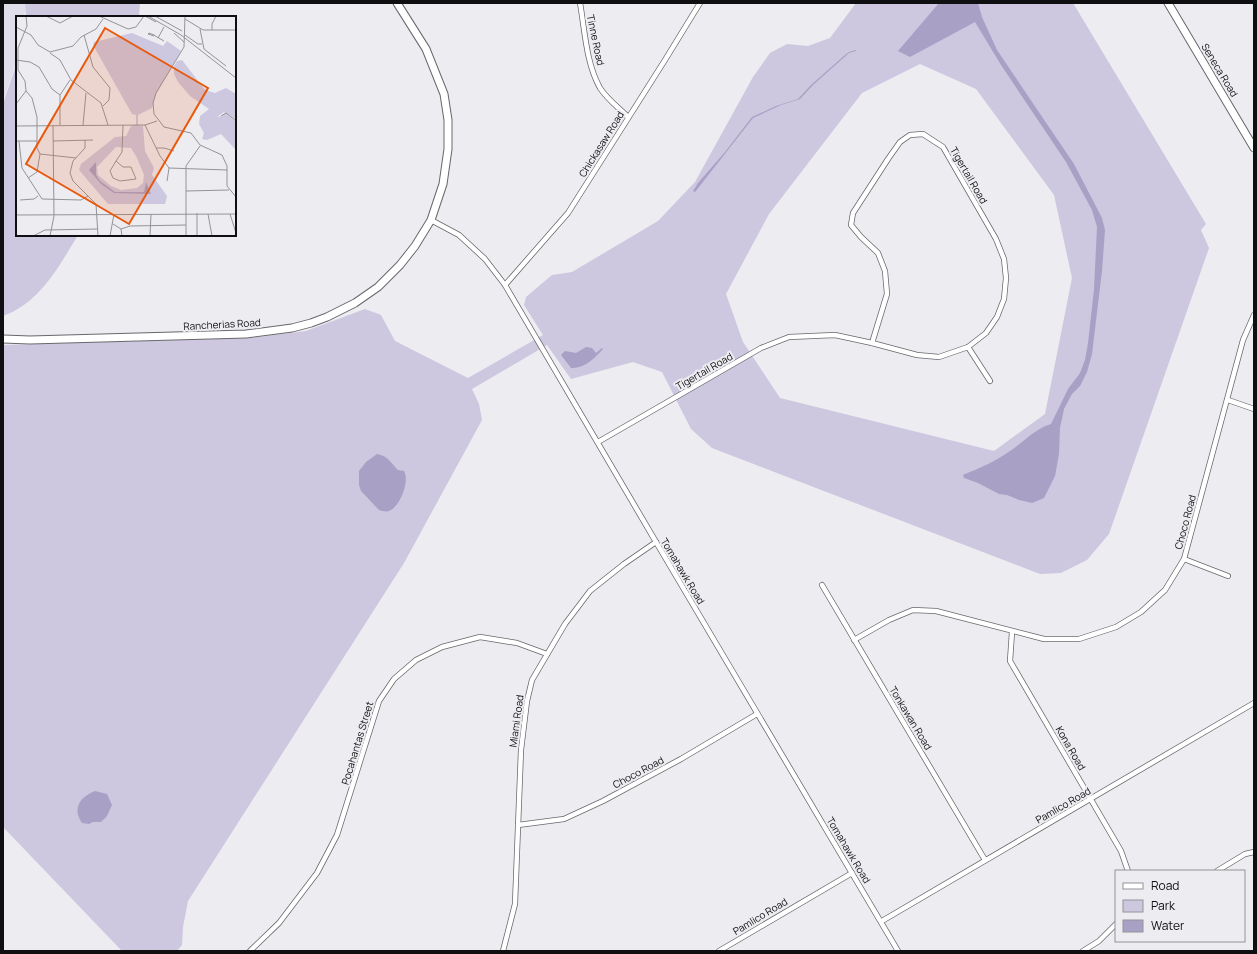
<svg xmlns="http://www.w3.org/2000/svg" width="1257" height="954" font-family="Manrope,sans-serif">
  <rect width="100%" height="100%" fill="#edecf1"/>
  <path fill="#e1deeb" d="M3,3H25V10L24,17H17V59L3,102Z"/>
  <g fill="#cdc7e0" fill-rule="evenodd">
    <path d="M25,3H140L139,17H26Z"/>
    <path d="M856,3H1073L1206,224L1201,230L1209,248L1109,534L1087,560L1061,573L1040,574L712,448L691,429L662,372L633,362L571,379L547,345L472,389L479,404L482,420L404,563L188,901L183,927L182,945L177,951H122L3,827V345L250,338L306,331L365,309L381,315L395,341L468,378L543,335L524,305L526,297L552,275L572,272L658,221L695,182L753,77L770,53L787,44L808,46L830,38ZM920,64L976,89L1054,195L1072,278L1045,414L994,451L780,398L743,342L726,294L769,214L862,93Z"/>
    <path d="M17,62V235H78C59,266 40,303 3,316V104Z"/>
  </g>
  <g fill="#a9a0c5">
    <path d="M939,3H978L982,17L997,50L1074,164L1102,218L1105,230L1102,271L1092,354L1087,372L1080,386L1072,394L1064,409L1060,428L1059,454L1055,476L1044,498L1032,503L1019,500L1007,495L999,494L978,483L964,478L963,475C980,468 996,461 1010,451C1025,441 1033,430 1051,424L1068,389L1080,373L1085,360L1088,343L1094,289L1097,227L1092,210L1066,162L1001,65L975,22L910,57L898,51Z"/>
    <path d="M856,50V51L849,53L813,85L800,99L781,105L753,118L695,192L693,191L698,183L725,152L752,117L776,106L798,99L811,85L845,55L849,52Z"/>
    <path d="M586,347L592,348L596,353L602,348L603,349C595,358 584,369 571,368L561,355L565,351L576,353Z"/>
    <path d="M377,454C388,456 391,463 398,470L404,471C410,481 400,507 389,511C386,512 382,511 379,510L361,491L359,485V471L366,462Z"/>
    <path d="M95,791L107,794L112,805L107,816L101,822H93L89,824L82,823C72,808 80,797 95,791Z"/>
  </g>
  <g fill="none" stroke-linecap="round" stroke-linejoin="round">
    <defs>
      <g id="street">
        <path d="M580,3C585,31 586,63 600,88C607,99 619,108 628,117"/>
        <path d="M923,134L943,147L996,239L1004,259L1006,278L1004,299L997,317L986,333L968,347L939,357L917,355L872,343L887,294L885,271L878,253L861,237L851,225L853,213L888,159L900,142L910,135Z"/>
        <path d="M431,220L459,235L485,259L505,285L656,542L898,951"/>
        <path d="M505,285L568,213L665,60L700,3"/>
        <path d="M968,347L990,381"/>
        <path d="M1228,400L1254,409"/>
        <path d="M598,442L761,348L789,337L835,335L872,343"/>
        <path d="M1184,559L1228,576"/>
        <path d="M822,585L985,860"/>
        <path d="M1012,632L1010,661L1121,851L1128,871"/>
        <path d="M854,640L889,620L913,610L936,611L1044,639H1079L1116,627L1141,612L1165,590L1184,559L1243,340L1254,315"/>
        <path d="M518,825L564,819L603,801L681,759L757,714"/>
        <path d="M1217,871L1245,854L1254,852"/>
        <path d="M882,921L1254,703"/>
        <path d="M250,951L279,923L317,873L337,835L379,701L394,679L416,660L442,647L480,637L517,643L547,654"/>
        <path d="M503,951L515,904L521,750L527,701L532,680L565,624L590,591L624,564L656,542"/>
        <path d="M719,951L852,873"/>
        <path d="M1083,951L1099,941L1116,924"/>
      </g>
      <g id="secondary">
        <path d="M1168,3L1254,148"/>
        <path d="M3,339L30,340L246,334L292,328L311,323L327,317L355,303L378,287L400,265L415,246L431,220L443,184L448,149V120L444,94L426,49L397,3"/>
      </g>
    </defs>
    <use href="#street" stroke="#68676b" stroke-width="6"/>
    <use href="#secondary" stroke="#68676b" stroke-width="9"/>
    <use href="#street" stroke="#fff" stroke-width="4.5"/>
    <use href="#secondary" stroke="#fff" stroke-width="7"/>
  </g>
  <g text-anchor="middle" stroke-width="4" stroke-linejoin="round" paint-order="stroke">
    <g font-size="10" fill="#0f0f11" stroke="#edecf1">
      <text transform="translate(596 40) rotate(78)" y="4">Tinne Road</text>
      <text transform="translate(1220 70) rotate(59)" y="4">Seneca Road</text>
      <text transform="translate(601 144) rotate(-58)" y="4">Chickasaw Road</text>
      <text transform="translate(969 175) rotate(60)" y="4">Tigertail Road</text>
      <text transform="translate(222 324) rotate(-3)" y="4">Rancherias Road</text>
      <text transform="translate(704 371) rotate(-30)" y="4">Tigertail Road</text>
      <text transform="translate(1185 522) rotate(-75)" y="4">Choco Road</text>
      <text transform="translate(683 571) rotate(59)" y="4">Tomahawk Road</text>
      <text transform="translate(911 718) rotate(59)" y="4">Tonkawan Road</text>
      <text transform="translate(516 721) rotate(-82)" y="4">Miami Road</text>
      <text transform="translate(357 743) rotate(-73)" y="4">Pocahantas Street</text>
      <text transform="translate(1071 748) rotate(60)" y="4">Kona Road</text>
      <text transform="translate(638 772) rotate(-28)" y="4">Choco Road</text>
      <text transform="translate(1063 805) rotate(-30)" y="4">Pamlico Road</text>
      <text transform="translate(849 850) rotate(59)" y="4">Tomahawk Road</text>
      <text transform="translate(760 916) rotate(-31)" y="4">Pamlico Road</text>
    </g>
  </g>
  <g transform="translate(16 16)">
    <rect width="220" height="220" fill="#edecf1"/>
    <path d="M116,17L147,30L151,25L165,35L140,78L136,92L122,99V109L127,110L129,135L138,152L136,159L151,180L149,188H92L63,154L65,148L99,121L110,120L115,110L120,109V99L116,98L77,29L78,26ZM100,131L115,132L121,142L128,159L127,167L121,172L105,174L95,170L82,159L81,151ZM166,44L189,74L199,77L210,72L220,78V104L208,96L201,101L206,100L209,97L220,106V134L205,118L191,124L186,123L188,117L183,108L184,100L193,93L174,80L162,66L158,58V50L161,45Z" fill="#cdc7e0" fill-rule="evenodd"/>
    <path d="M80,146V159L84,165L99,176H128L130,166L135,178L98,177L85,168L73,154Z" fill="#a9a0c5"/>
    <path fill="none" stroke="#949497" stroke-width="1" d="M30,0L44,7L57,0M83,0L112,13L120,11L128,0M129,0L140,6M132,0L165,19L220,62M139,0L166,15M169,0L168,31L140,77L137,87L138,98L148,111L175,117L184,129L206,139L211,150V170L220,181M169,3L187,14H220M0,11L15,19L22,29L34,36L57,30L65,21L80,13L87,3M184,13L188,33L210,50M196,14V8L200,0M158,17L168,26M68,19L77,51L94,72L93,84L87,90M169,19L182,28H186M138,20L132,18L133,17L138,19L141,21L148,25M142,22L148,11M34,37L44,44L55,64L85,87L92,109M0,44L14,46L23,51L36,73L44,79M10,75L16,82L21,101V132L24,138M0,88L10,75L9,65L2,54V32L11,10L10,0M205,100L210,97L220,105M44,109V79L54,64M67,109L70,77M129,109L144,140L153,152L211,154M0,110L129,109L141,105M69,124V132L57,145L54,157L57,165L80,188L82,220M0,125H21M3,125L6,152L26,183L65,184L72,180M37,125L77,124M140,132H148L158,135M24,138L60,142M100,145L107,151H115L120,163L104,165L97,162L94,155ZM100,145L106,136L107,109M12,162L21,156L24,138M151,165L153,152M170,175L213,174M4,184L18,183L22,180M192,198L196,220M214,198L220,217M0,199L220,198M97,208L105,213L106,220M105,213L114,210L170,209M17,220L29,214L82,213M34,220L38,200L37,110M94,220L98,198M134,220L135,198M170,220V150L184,130M181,220V197"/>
    <path fill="#e8590c" fill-opacity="0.15" stroke="#e8590c" stroke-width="2" d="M89,12L192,72L113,208L10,148Z"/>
    <rect width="220" height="220" fill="none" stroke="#0f0f11" stroke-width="2"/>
  </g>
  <rect width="1257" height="954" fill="none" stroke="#0f0f11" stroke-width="8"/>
  <rect x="1115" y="870" width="130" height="72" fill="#edecf1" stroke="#949497"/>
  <rect x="1123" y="883" width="20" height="6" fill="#ffffff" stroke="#949497"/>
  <text x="1151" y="890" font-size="12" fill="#0f0f11">Road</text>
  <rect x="1123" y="900" width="20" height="12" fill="#cdc7e0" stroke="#949497"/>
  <text x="1151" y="910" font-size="12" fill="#0f0f11">Park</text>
  <rect x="1123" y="920" width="20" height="12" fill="#a9a0c5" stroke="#949497"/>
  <text x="1151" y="930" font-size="12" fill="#0f0f11">Water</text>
</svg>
